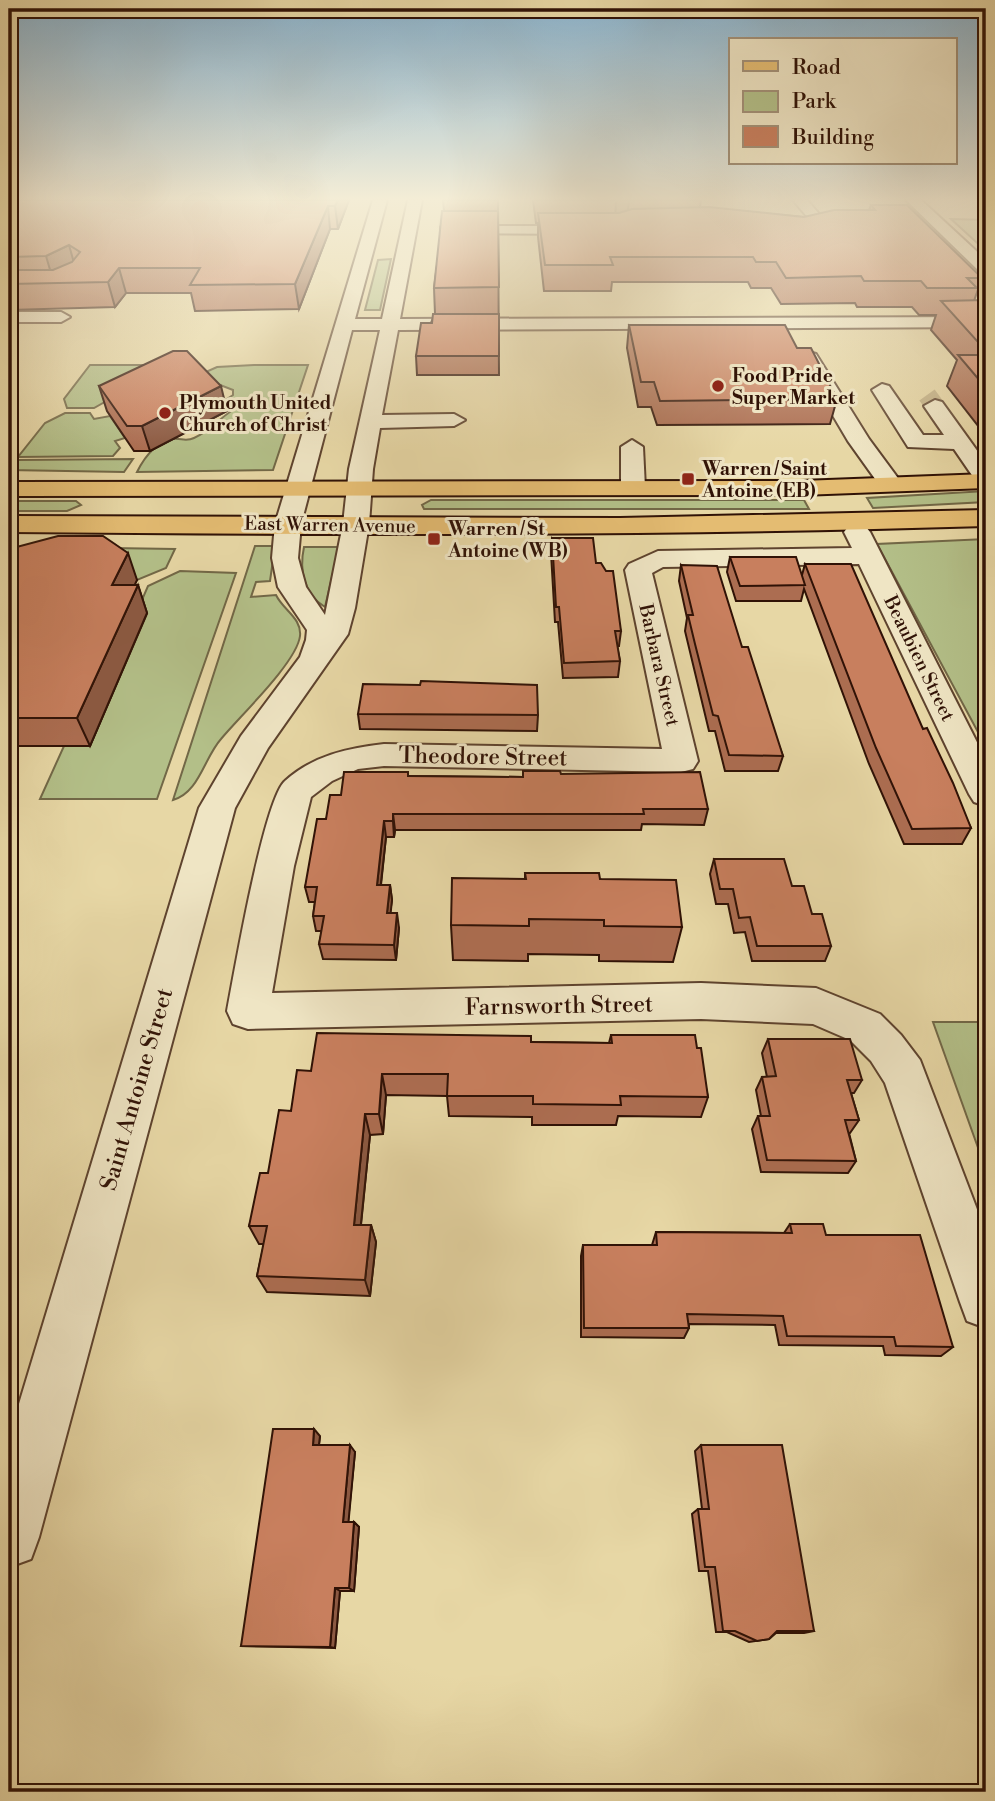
<svg xmlns="http://www.w3.org/2000/svg" width="995" height="1801" font-family="'Libre Bodoni',serif">
  <rect width="100%" height="100%" fill="#e7d7a5"/>
  <filter id="stains"><feTurbulence type="fractalNoise" baseFrequency=".00286" numOctaves="4"/><feColorMatrix values="0 0 0 0 .2 0 0 0 0 .09 0 0 0 0 .02 0 0 0 .5 -.17"/></filter>
  <radialGradient id="worn" r=".72"><stop offset=".6" stop-color="#630" stop-opacity="0"/><stop offset="1" stop-color="#630" stop-opacity=".3"/></radialGradient>
  <g fill="#b3bf88" stroke="#726847" stroke-width="2">
    <path d="M951,219L986,220V251Z"/>
    <path d="M391,259L380,310H365L378,260Z"/>
    <path d="M90,365H170L94,408H67L64,399Z"/>
    <path d="M254,365H308L273,470L137,472C144,458 156,442 173,439C181,438 186,442 194,438C211,431 218,419 233,410L224,401L233,395V390L197,376L217,367Z"/>
    <path d="M65,413H90L94,419L110,416L125,438L115,441L120,448L113,456L18,457L45,423Z"/>
    <path d="M133,459L124,472L9,470L17,460Z"/>
    <path d="M986,491V502L873,508L867,498Z"/>
    <path d="M431,500H804L809,509H424L422,505Z"/>
    <path d="M9,501H76L81,505L67,511H9Z"/>
    <path d="M986,539V747L877,544Z"/>
    <path d="M255,546H275L270,581L256,582L251,597L276,595C283,610 302,618 300,636C297,662 240,716 221,739C204,758 199,793 173,800Z"/>
    <path d="M46,547L175,549L166,568L137,580Z"/>
    <path d="M304,547H339L325,607C304,595 299,570 304,547Z"/>
    <path d="M180,571L236,573L157,799H40L64,746H90L147,614L138,609L148,586Z"/>
    <path d="M933,1022H986V1170Z"/>
  </g>
  <g fill="none" stroke-linecap="round" stroke-linejoin="round">
    <path stroke="#c2b085" stroke-width="19" stroke-dasharray="19 10" stroke-linecap="butt" d="M927,395L935,406"/>
    <defs>
      <g id="minor">
        <path d="M373,200H387L355,319H382L408,200H422L400,319L986,317V327L398,330L382,415L454,414L465,420L454,426L380,428L373,469L369,524L355,608L348,634L268,748L235,808L39,1537L31,1559L9,1567V1437L199,808L241,736L300,657L306,640L307,630L278,587L272,558L275,524ZM352,330H380L349,469L343,524L325,615L306,587L298,558L301,524Z"/>
        <path d="M793,200H807L827,223L825,226H815Z"/>
        <path d="M906,200H921L986,260V274L980,272Z"/>
        <path d="M446,226H588L595,230L588,234L441,233V227Z"/>
        <path d="M9,312H61L70,317L61,322H9Z"/>
        <path d="M809,352L816,354L869,439L903,485L899,490H883L848,441L799,358Z"/>
        <path d="M882,384L889,386L923,435H944L924,406L935,400L942,402L986,463V486L978,484L954,449L908,447L872,390Z"/>
        <path d="M632,440L643,447L645,488L641,493H625L621,488V447Z"/>
        <path d="M857,524L866,527L870,532L986,760V806L974,802L969,794L859,564L663,567L652,573L698,761L693,769L681,772L384,766L358,769L332,781L311,797L294,866L272,993L701,983L816,988L880,1014L901,1035L920,1060L986,1233V1328L967,1321L960,1302L885,1083L871,1061L850,1040L813,1024L701,1019L248,1029L233,1024L227,1011C234,974 264,799 285,781C312,756 348,748 384,744L662,749L625,570L629,564L658,551L852,548L844,532L848,527Z"/>
      </g>
      <g id="major">
        <path d="M986,474V488L801,495L9,496V482L801,481Z"/>
        <path d="M986,510V526C661,536 334,535 9,532V516L620,518Z"/>
      </g>
    </defs>
    <use href="#minor" stroke="#5e432e" stroke-width="4"/>
    <use href="#major" stroke="#301206" stroke-width="4"/>
    <use href="#minor" fill="#efe5c4" fill-rule="evenodd"/>
    <use href="#major" fill="#e4bc72" fill-rule="evenodd"/>
  </g>
  <g fill="#ac6d51" stroke="#301206" stroke-width="2">
    <path d="M9,200H349L338,229H330L299,309L195,311L191,293H126L115,307L9,310Z"/>
    <path d="M443,200H498L499,375H417L416,356L435,314L434,288L444,211Z"/>
    <path d="M533,200H701L700,207L804,217L869,210L871,205L982,278L974,301L986,300V436L947,386L957,360L931,330L936,315H919L912,307H857L855,303L781,304L771,288H751L748,282H612L611,291H544L538,237V223H536Z"/>
    <path d="M629,325L797,348L837,399L830,424L657,425L651,407H638L627,348Z"/>
    <path d="M99,386L227,411L150,451H134L107,411Z"/>
    <path d="M552,538L596,563L621,631L619,646H617L620,661L618,677L563,678L558,622H555L551,553Z"/>
    <path d="M9,549L137,580L134,585H138L147,613L90,746H9Z"/>
    <path d="M730,557L802,575L805,564L923,729L971,828L962,844H904L869,764L804,589L801,601H736L727,572Z"/>
    <path d="M681,565L742,647L783,756L778,771H725L715,731H709L685,631L687,618L679,581Z"/>
    <path d="M420,685L538,715L537,731L360,729L358,714Z"/>
    <path d="M561,774L708,809L704,825L642,824L641,830H395L394,837H386L381,885H390L392,900L390,913L399,928L396,960L323,959L319,944L322,931H316L313,916L315,902H309L305,887L326,819L341,795L409,776L523,777Z"/>
    <path d="M714,859L792,886L812,914L831,946L825,961H752L745,932L734,933L728,904H716L710,874Z"/>
    <path d="M525,873L600,879L682,927L673,962L599,961V955L528,954V961L453,960L451,925L525,879Z"/>
    <path d="M611,1035L697,1048L708,1097L701,1117L618,1116L616,1125H532V1117L449,1116L447,1096L386,1095L383,1134L370,1135L361,1225H371L376,1242L370,1296L267,1292L257,1276L264,1244H259L249,1226L291,1111L311,1071L531,1042L609,1043Z"/>
    <path d="M768,1039L862,1080L854,1093H851L859,1120L850,1133H849L856,1161L848,1173L761,1172L752,1129L758,1116H761L756,1090L762,1077H767L762,1053Z"/>
    <path d="M790,1224L826,1235L953,1347L941,1356L885,1355L883,1346L779,1345L775,1325L689,1324V1328L684,1338L581,1337V1256L583,1245H652L656,1232L784,1233Z"/>
    <path d="M320,1436L319,1445L355,1452L348,1522H354L359,1527L354,1591H340L335,1648L241,1646Z"/>
    <path d="M701,1445L814,1631L804,1633H776L769,1639L749,1642L727,1632H716L708,1571H699L692,1514L698,1509H702L695,1451Z"/>
  </g>
  <g fill="#8c5942" stroke="#301206" stroke-width="2">
    <path d="M338,200H349L338,229L335,206Z"/>
    <path d="M616,200H629L627,219L615,223Z"/>
    <path d="M328,206L330,229L299,309L295,284Z"/>
    <path d="M69,245L76,270L53,280L46,256Z"/>
    <path d="M119,268L126,293L115,307L108,282Z"/>
    <path d="M221,386L227,411L150,451L142,426Z"/>
    <path d="M128,553L137,580L122,613L112,585Z"/>
    <path d="M138,585L147,613L90,746L77,718Z"/>
    <path d="M393,814L395,830L394,837L393,821Z"/>
    <path d="M384,821L386,837L379,900L377,885Z"/>
    <path d="M390,885L392,900L389,928L387,913Z"/>
    <path d="M397,913L399,928L396,960L394,945Z"/>
    <path d="M382,1074L386,1095L383,1134L379,1114Z"/>
    <path d="M365,1114L370,1135L359,1242L354,1225Z"/>
    <path d="M371,1225L376,1242L370,1296L365,1280Z"/>
    <path d="M314,1429L320,1436L318,1452L313,1445Z"/>
    <path d="M350,1445L355,1452L348,1527L343,1522Z"/>
    <path d="M354,1522L359,1527L354,1591L349,1588Z"/>
    <path d="M335,1588L340,1591L335,1648L330,1647Z"/>
  </g>
  <g fill="#c87f5e" stroke="#301206" stroke-width="2">
    <path d="M9,200H338L335,206H328L295,284L190,285L200,268H119L108,282L9,284V270H53L72,262L80,252L69,245L46,256L9,257Z"/>
    <path d="M871,205H907L982,278H967L977,288H927L921,281H864L861,276L786,278L776,262H756L753,257H610L613,265H545L538,213H619L632,209L709,207L804,217L834,210H875Z"/>
    <path d="M442,211H498L499,287L434,288Z"/>
    <path d="M986,300V351L941,301Z"/>
    <path d="M433,314H499V356H416L421,323H432Z"/>
    <path d="M629,325H785L797,348H811L837,399L660,401L654,382H641Z"/>
    <path d="M173,351H187L221,386L142,426H127L99,386Z"/>
    <path d="M958,355H986V388Z"/>
    <path d="M58,536H103L128,553L112,585H138L77,718H9V549Z"/>
    <path d="M552,538H593L596,563H601L606,571H613L621,631H615L620,661L564,663L559,607H556Z"/>
    <path d="M730,557H796L805,585L740,586Z"/>
    <path d="M805,564H851L923,729L927,728L953,783L971,828L912,829L876,748Z"/>
    <path d="M681,565L717,566L742,647H748L783,756L729,755L718,716L713,715L695,644L688,615H693Z"/>
    <path d="M421,681L537,685L538,715L358,714L363,684L420,685Z"/>
    <path d="M523,771H560L561,774L700,772L708,809H643L644,814H393V821H384L377,885H390L387,913H397L394,945L319,944L324,916H313L317,887H305L317,819H326L330,795H341L344,772H408V776L523,777Z"/>
    <path d="M714,859H784L792,886H804L812,914H822L831,946H757L750,917L739,918L733,889H720Z"/>
    <path d="M525,873H599L600,879L676,880L682,927L604,926V920L529,919V926L451,925L452,878L526,879Z"/>
    <path d="M317,1033L531,1036V1042L612,1043L611,1035H695L697,1048H701L708,1097L620,1096L621,1105L533,1104V1096H447L448,1074H382L379,1114H365L354,1225H371L365,1280L257,1276L267,1226H249L260,1173H268L279,1110L291,1111L297,1070L311,1071Z"/>
    <path d="M768,1039H850L862,1080H847L859,1120H845L856,1161L767,1160L758,1116H770L762,1077L776,1076Z"/>
    <path d="M790,1224H823L826,1235H920L953,1347L896,1346L894,1337L787,1336L783,1316L687,1314L689,1328H584L583,1245H657L656,1232L792,1233Z"/>
    <path d="M273,1429H314L313,1445H350L343,1522H354L349,1588H335L330,1647L241,1646Z"/>
    <path d="M701,1445H782L814,1631H777L769,1639L757,1641L735,1631H723L715,1567H705L698,1509H709Z"/>
  </g>
  <linearGradient id="sky" x2="0" y2="1"><stop stop-color="#89b5d2"/><stop offset="0.44" stop-color="#f4edd6"/><stop offset="1" stop-color="#f4edd6" stop-opacity="0"/></linearGradient>
  <rect width="995" height="452" fill="url(#sky)"/>
  <g fill="#8f2418" stroke="#efe5c4" stroke-width="2.5">
    <circle cx="718" cy="386" r="7"/>
    <circle cx="165" cy="413" r="7"/>
    <rect x="681" y="472" width="14" height="14" rx="3.5"/>
    <rect x="427" y="532" width="14" height="14" rx="3.5"/>
  </g>
  <g text-anchor="middle" stroke-width="6" stroke-linejoin="round" paint-order="stroke">
    <g font-size="19" font-weight="bold" fill="#301206" stroke="#efe5c4" text-anchor="start">
      <text x="732" y="382">Food Pride<tspan x="732" dy="22">Super Market</tspan></text>
      <text x="179" y="409">Plymouth United<tspan x="179" dy="22">Church of Christ</tspan></text>
      <text x="702" y="475">Warren / Saint<tspan x="702" dy="22">Antoine (EB)</tspan></text>
      <text x="448" y="535">Warren / St<tspan x="448" dy="22">Antoine (WB)</tspan></text>
    </g>
    <g font-size="19" fill="#301206" stroke="#efe5c4">
      <text transform="translate(330 524) rotate(1)" y="7">East Warren Avenue</text>
      <text transform="translate(920 658) rotate(64)" y="7">Beaubien Street</text>
      <text transform="translate(660 665) rotate(77)" y="7">Barbara Street</text>
    </g>
    <g font-size="23" fill="#301206" stroke="#efe5c4">
      <text transform="translate(483 756) rotate(1)" y="8">Theodore Street</text>
      <text transform="translate(559 1005) rotate(-1)" y="8">Farnsworth Street</text>
      <text transform="translate(136 1089) rotate(-74)" y="8">Saint Antoine Street</text>
    </g>
  </g>
  <rect width="995" height="1801" fill="none" stroke="#e7d7a5" stroke-width="35"/>
  <rect x="10" y="10" width="974" height="1780" fill="none" stroke="#301206" stroke-width="3.5"/>
  <rect x="18" y="18" width="960" height="1766" fill="none" stroke="#301206" stroke-width="2"/>
  <rect x="729" y="38" width="228" height="126" fill="#efe5c4" stroke="#a39178" stroke-width="2"/>
  <rect x="743" y="61" width="35" height="10" fill="#e4bc72" stroke="#a39178" stroke-width="2"/>
  <text x="792" y="74" font-size="21" fill="#301206">Road</text>
  <rect x="743" y="91" width="35" height="21" fill="#b3bf88" stroke="#a39178" stroke-width="2"/>
  <text x="792" y="108" font-size="21" fill="#301206">Park</text>
  <rect x="743" y="126" width="35" height="21" fill="#c87f5e" stroke="#a39178" stroke-width="2"/>
  <text x="792" y="144" font-size="21" fill="#301206">Building</text>
  <rect width="100%" height="100%" filter="url(#stains)"/>
  <rect width="100%" height="100%" fill="url(#worn)"/>
</svg>
